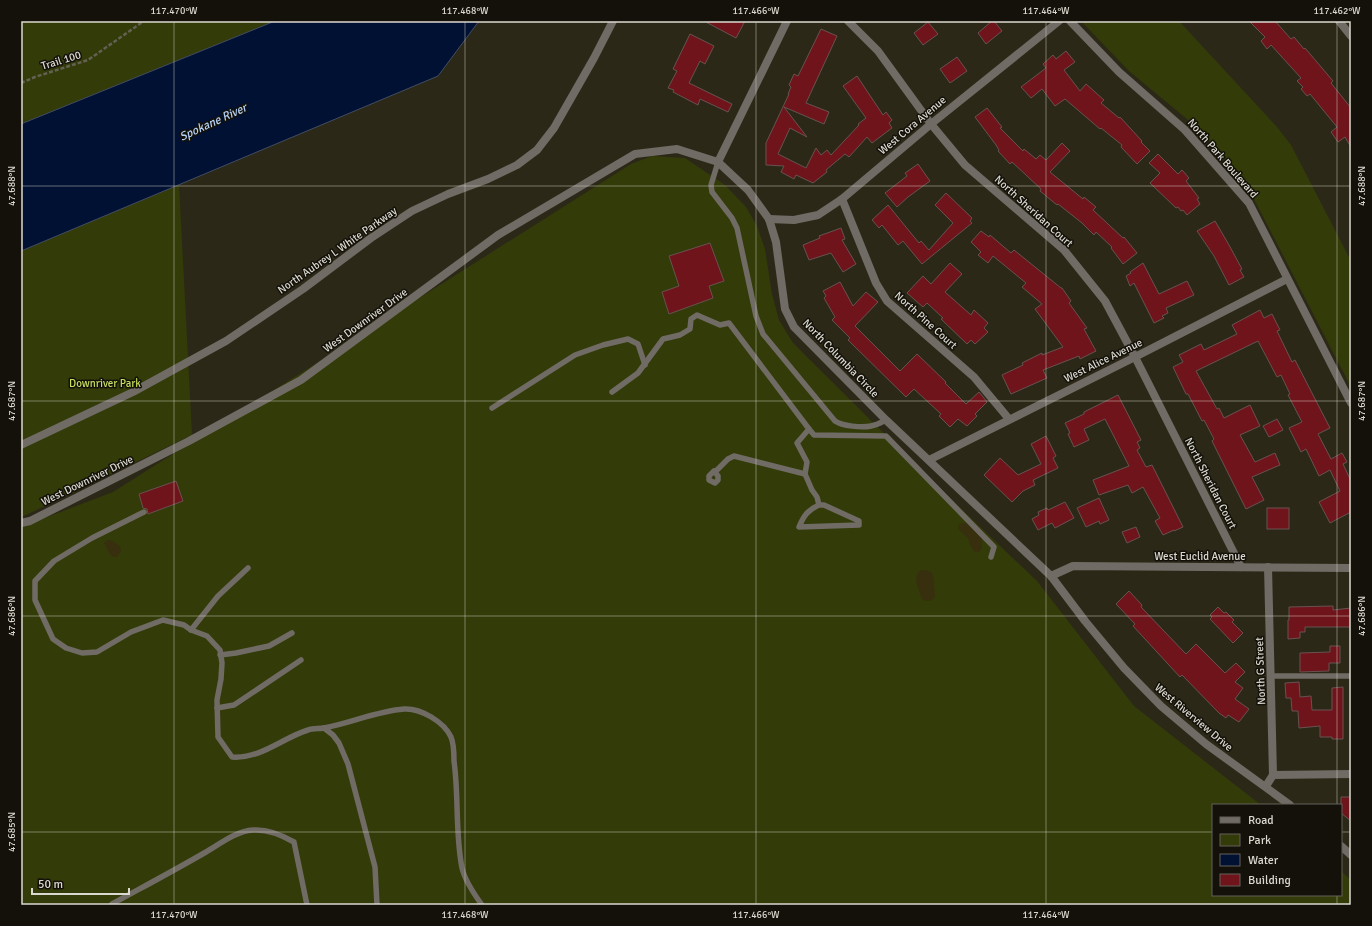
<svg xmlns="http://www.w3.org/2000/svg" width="1372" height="926" font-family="Signika,sans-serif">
  <rect width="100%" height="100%" fill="#2c2818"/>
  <g fill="#333b09">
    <path d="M21,21H275L21,124Z"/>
    <path d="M1081,21H1179L1277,127L1291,145L1351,261V387L1254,199L1219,151L1187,119L1129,71Z"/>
    <path d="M652,156L685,158L725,185L746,207L757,226L765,249L772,294L779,320L793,343L932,481L1037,581L1134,706L1261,805H1213V895H1341V871L1351,880V905H21V527L113,492L631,164Z"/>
    <path d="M179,184L192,435L28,514L21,517V251Z"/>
  </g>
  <g fill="#372f0e">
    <path d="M963,523H967L982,538V548L979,552H975L971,547L968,538L958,529L959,524Z"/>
    <path d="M107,540H111L120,546L121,551L117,557H113L110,554L104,543Z"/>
    <path d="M922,570C927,570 930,570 933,575L935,597C932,601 928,602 923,600C919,592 911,574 922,570Z"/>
  </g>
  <path fill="#001134" stroke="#424d62" d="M275,21H479L438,76L21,251V124Z"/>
  <g fill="#70141c" stroke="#675250">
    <path d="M704,21H745L736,38Z"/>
    <path d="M992,21H994L1002,31L986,44L978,33Z"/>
    <path d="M1249,21H1275L1291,39L1294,37L1304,49L1305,48L1333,81L1331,83L1351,108V147L1345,137L1338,142L1331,132L1337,127L1310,94L1307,96L1301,89L1303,87L1297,81L1301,78L1271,45L1267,49L1261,41L1265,37Z"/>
    <path d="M928,22L938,34L923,45L914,33Z"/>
    <path d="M821,29L837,36L806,103L829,112L824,124L784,107L807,137L790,128L778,154L806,168L816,148L821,155L827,150L831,155L859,125L858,124L866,118L843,86L857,76L883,115L886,112L892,120L889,123L892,128L872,143L867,137L849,157L845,154L826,170L827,172L813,183L796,175L794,179L781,172L784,166L766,165V143L789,94H788L791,87L789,85L794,74L798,76Z"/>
    <path d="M690,34L714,46L705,64L700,61L689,83L732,104L728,112L700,99L698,105L673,92L674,90L668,88L677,71L673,69Z"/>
    <path d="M1066,51L1075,62L1064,70L1080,91L1086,84L1104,100L1101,103L1119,118L1120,117L1142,141L1141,142L1150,151L1137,164L1121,147L1122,145L1101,128L1100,129L1065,99L1055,106L1042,89L1031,98L1021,87L1046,68L1043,64L1053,55L1056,59Z"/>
    <path d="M957,57L967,71L950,83L940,69Z"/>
    <path d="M987,108L1002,127L1000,128L1023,151L1024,149L1036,159L1040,155L1046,160L1062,143L1070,151L1050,172L1083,199L1084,197L1096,207L1093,210L1123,238L1124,237L1137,253L1123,264L1111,248L1112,247L1096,232L1094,235L1082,223L1058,204L1057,205L1040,191L1041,189L1012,162L1010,164L998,151L999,150L996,145L975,117Z"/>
    <path d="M1158,154L1178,174L1182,170L1189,178L1186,181L1199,198L1197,199L1200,204L1187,215L1183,210L1181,211L1178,207L1176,208L1150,183L1160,173L1149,163Z"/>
    <path d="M918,164L930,181L908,197L897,207L885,193L907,176L905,173Z"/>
    <path d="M946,193L972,218L970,221L972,223L922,264L903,241L898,245L882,225L879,228L872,220L888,205L919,243L921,241L929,250L953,223L935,205Z"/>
    <path d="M1215,221L1229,245L1242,269L1240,270L1244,277L1229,285L1214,256L1197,231Z"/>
    <path d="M841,228L845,239L842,240L856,264L843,272L831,253L809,260L803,245L820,238L819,236Z"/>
    <path d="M981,231L989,237L990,235L1011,253L1014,250L1061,288H1062L1071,301L1069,303L1087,328L1084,329L1096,351L1080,359L1079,356L1043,370L1047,378L1011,394L1002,375L1023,365L1022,363L1042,353V355L1063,347L1035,309L1042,304L1022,287L1026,283L993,256L988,263L978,255L981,252L971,242Z"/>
    <path d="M710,243L724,281L709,286L713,298L669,314L662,292L679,286L669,256Z"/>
    <path d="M950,263L962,274L945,292L971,315L974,310L988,323L984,328L988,332L975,344L971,340L967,344L941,319L943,318L927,303L923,307L907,293L923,276L931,284Z"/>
    <path d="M1143,263L1159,294L1187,281L1194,295L1166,308L1168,313L1162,316L1164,318L1154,323L1134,283L1130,286L1126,276L1131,273L1130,272Z"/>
    <path d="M840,282L853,306L866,292L878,302L855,326L900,371L917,354L946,382L945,383L966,404L979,392L984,398L987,402L975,414L977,416L967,426L958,419L950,427L939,416L941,414L914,389L906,397L848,340L850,338L832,320L835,317L824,298L826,296L823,291Z"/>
    <path d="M1260,310L1264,318L1272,314L1280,330L1277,331L1292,362L1295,360L1330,428L1318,434L1331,459L1342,453L1347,462L1343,464L1351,481V512L1330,523L1319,502L1340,491L1330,470L1319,476L1306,449L1301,452L1289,428L1302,422L1288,395L1290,394L1281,375L1277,377L1258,341L1196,371L1217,409L1219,408L1224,418L1250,405L1260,426L1240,435L1255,462L1275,453L1280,465L1252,477L1264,500L1246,509L1212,441L1214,439L1204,420L1202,421L1188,394H1186L1173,367L1183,362L1179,355L1201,344L1204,350L1237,334L1232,325Z"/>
    <path d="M1118,395L1141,440L1137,442L1140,448L1137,450L1146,467L1152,465L1183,527L1174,531V530L1163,535L1155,521L1160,518L1143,487L1132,493L1128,485L1099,495L1093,480L1129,466L1105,419L1084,429L1089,440L1074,447L1068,434L1070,433L1065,423L1084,414V412Z"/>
    <path d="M1277,419L1283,430L1269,437L1263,426Z"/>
    <path d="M1046,436L1056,456L1053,458L1058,468L1033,480L1035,485L1023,491L1012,502L984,475L1000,458L1018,475L1041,464L1031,444Z"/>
    <path d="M176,481L183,501L148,514L147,509L143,508L139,494Z"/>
    <path d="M1099,498L1109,520L1100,524L1099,521L1086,527L1077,508Z"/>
    <path d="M1065,502L1074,518L1055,528L1052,523L1038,530L1032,519L1039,515L1038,512L1047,508L1048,510Z"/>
    <rect x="1267" y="508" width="22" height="21"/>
    <path d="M1136,527L1140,537L1127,543L1122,532Z"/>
    <path d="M1129,591L1142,605L1141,607L1186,654L1196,644L1225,673L1236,663L1245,672L1235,682L1243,688L1235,699L1249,709L1239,722L1228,715L1226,718L1219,713L1182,675L1180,677L1133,626L1135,624L1116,604Z"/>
    <path d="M1333,606V610L1351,608V627H1305V632H1300V638L1288,639V620H1289V607Z"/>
    <path d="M1218,607L1224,613L1226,612L1234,620L1232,622L1243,633L1233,643L1210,619L1212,617L1210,615Z"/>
    <path d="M1330,646H1340V663H1329V671L1300,672V653L1330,652Z"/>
    <path d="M1299,682L1300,697L1311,696L1312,710H1332V688L1343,687V739H1332V737H1320V726L1299,728L1298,711H1292L1291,698H1286L1285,683Z"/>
    <path d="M1341,797H1351V821L1341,813Z"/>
  </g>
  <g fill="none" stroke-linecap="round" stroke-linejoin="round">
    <path stroke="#646153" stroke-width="2.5" stroke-dasharray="4 2" stroke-linecap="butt" d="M21,83L35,77L88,60L144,21"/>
    <g stroke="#706b64" stroke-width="5.5">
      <path d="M718,162L711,185L712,192L732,218L737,228L756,316L763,334L835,421C842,426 862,428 871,426C877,425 882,422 886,420"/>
      <path d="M612,392L638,373L663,339L680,335L690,329L691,319L697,315L720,325L729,323L809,429L797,443L807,462L805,474"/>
      <path d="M492,408L575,355L603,345L628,339L638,344L645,365"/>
      <path d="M809,429L814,435L886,436L994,547L991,557"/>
      <path d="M714,471L718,476V480L715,483L709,480V476Z"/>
      <path d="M715,472L728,459L734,456L805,474L812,490L817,497L819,505C808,510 804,515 799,527L859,525V521L824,505H819"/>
      <path d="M144,512L92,538L54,561L35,581V600L53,639L66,648L82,653L97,652L131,632L163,620L184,625L191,630L207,636L220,650L222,663L221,679L217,700L218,737L232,757C261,759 282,738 308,730C313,728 319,729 324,728"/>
      <path d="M191,630L218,596L248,568"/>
      <path d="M220,655L236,653L269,646L292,633"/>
      <path d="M1271,676H1351"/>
      <path d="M217,708L234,705L301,660"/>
      <path d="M112,904C143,887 175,870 206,852C220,844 236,831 253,830C267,829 282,835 294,842L307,905"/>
      <path d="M377,905L375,867L348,764L339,743L333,735L324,728C351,723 377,711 404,709C421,708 444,722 451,737C454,744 454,754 454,761C459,797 455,833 462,868C465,881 474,894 482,905"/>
    </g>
    <g stroke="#706b64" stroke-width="8">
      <path d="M848,21L878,51L931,124L965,165L1064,250L1105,301L1135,357L1241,567"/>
      <path d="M1070,21L1119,72L1185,130L1249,203L1351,403"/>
      <path d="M1339,21L1351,36"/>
      <path d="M718,162L787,21"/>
      <path d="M842,199L876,283L887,301L974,377L1009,419"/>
      <path d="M769,219L794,220L818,215L842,199L931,124L1059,21"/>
      <path d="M21,445L133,392L226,341L303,289L371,238L412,211L448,194L488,179L517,165L537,150L554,128L594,58L613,21"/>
      <path d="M929,460L1135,357L1287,279"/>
      <path d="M21,523L30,521L189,441L301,380L498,235L635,154L677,149L718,162L748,190L769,219L776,242L785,309L794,327L886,420L1051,576L1085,621L1124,668L1161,706L1206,744L1290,805"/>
      <path d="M1268,567L1273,775"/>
      <path d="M1051,576L1073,566L1351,568"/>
      <path d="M1266,786L1273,775L1351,774"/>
      <path d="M1341,846L1351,855"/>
    </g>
  </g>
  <path fill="none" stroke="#dbd9cf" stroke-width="1" stroke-opacity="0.45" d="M174,21V905M465,21V905M756,21V905M1046,21V905M1337,21V805M21,186H1351M21,401H1351M21,616H1351M21,832H1213M1341,832H1351M1337,895V905"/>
  <g text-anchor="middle" stroke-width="3" stroke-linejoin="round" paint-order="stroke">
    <g font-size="11" fill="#dbd9cf" stroke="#13110a">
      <text transform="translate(61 60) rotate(-17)" y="4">Trail 100</text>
      <text transform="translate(912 125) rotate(-40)" y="4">West Cora Avenue</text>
      <text transform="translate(1223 158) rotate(49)" y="4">North Park Boulevard</text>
      <text transform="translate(1034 211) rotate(42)" y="4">North Sheridan Court</text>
      <text transform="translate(337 250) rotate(-35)" y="4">North Aubrey L White Parkway</text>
      <text transform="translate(365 320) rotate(-36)" y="4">West Downriver Drive</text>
      <text transform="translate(926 320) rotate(42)" y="4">North Pine Court</text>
      <text transform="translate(841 358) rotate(46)" y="4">North Columbia Circle</text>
      <text transform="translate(1103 360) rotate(-26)" y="4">West Alice Avenue</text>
      <text transform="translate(87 480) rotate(-26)" y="4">West Downriver Drive</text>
      <text transform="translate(1211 483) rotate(63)" y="4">North Sheridan Court</text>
      <text x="1200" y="560">West Euclid Avenue</text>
      <text transform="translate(1260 671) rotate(-92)" y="4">North G Street</text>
      <text transform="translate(1194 717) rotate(40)" y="4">West Riverview Drive</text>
    </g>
    <g font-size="11" fill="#c7de5e" stroke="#13110a">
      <text x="105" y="387">Downriver Park</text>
    </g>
    <g font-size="12" font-style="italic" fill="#b4d0f7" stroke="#13110a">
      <text transform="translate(213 122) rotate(-25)" y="4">Spokane River</text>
    </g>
  </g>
  <rect width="1372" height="926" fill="none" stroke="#13110a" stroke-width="44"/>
  <rect x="1212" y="804" width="130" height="92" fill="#13110a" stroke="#636159"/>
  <rect x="1220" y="817" width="20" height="6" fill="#706b64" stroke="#636159"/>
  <text x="1248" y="824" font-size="12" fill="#dbd9cf">Road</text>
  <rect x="1220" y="834" width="20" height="12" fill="#333b09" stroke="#636159"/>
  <text x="1248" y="844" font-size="12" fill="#dbd9cf">Park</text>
  <rect x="1220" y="854" width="20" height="12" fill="#001134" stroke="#636159"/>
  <text x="1248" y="864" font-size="12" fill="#dbd9cf">Water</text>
  <rect x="1220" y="874" width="20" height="12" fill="#70141c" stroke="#636159"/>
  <text x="1248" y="884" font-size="12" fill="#dbd9cf">Building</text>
  <path d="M32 888v6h97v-6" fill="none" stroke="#dbd9cf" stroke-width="2"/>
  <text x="38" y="888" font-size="12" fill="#dbd9cf" stroke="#13110a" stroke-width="3" paint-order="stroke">50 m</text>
  <rect x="22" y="22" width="1328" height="882" fill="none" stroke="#dbd9cf" stroke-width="1.5"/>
  <g font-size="10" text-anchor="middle" fill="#dbd9cf">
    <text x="174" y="14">117.470°W</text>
    <text x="465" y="14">117.468°W</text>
    <text x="756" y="14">117.466°W</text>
    <text x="1046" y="14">117.464°W</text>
    <text x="1337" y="14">117.462°W</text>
    <text transform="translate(11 186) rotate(-90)" y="4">47.688°N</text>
    <text transform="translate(1361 186) rotate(-90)" y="4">47.688°N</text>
    <text transform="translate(11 401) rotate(-90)" y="4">47.687°N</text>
    <text transform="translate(1361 401) rotate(-90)" y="4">47.687°N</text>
    <text transform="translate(11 616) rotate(-90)" y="4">47.686°N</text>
    <text transform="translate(1361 616) rotate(-90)" y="4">47.686°N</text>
    <text transform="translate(11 832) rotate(-90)" y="4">47.685°N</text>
    <text x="174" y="918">117.470°W</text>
    <text x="465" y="918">117.468°W</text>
    <text x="756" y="918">117.466°W</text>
    <text x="1046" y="918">117.464°W</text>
  </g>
</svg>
